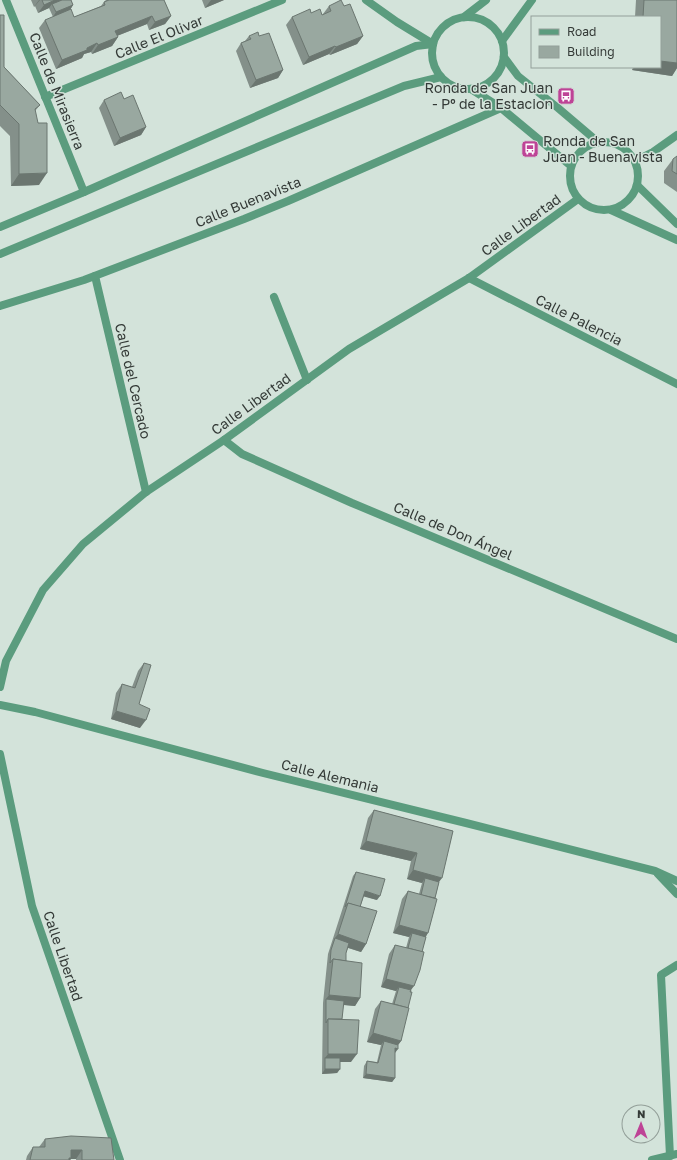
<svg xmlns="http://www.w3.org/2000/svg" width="677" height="1160" font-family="'Golos Text',sans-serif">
  <rect width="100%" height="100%" fill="#d3e3da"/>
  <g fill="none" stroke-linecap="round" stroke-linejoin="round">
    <path stroke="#5b9c7e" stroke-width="8" d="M274,297L307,380"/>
    <g stroke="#5b9c7e" stroke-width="8">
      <path d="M6,0L84,192"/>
      <path d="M366,0L397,22L433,44"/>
      <path d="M504,57L518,76L558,108L598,142"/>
      <path d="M471,89L501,108L571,166"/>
      <path d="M45,97L282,0"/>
      <circle cx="604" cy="176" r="34"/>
      <path d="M635,161L653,152L677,135"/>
      <path d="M637,185L677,224"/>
      <path d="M611,210L677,240"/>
      <path d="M95,276L146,492"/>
      <path d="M469,278L677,384"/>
      <path d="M0,306L84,280L244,219L288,201L501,108"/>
      <path d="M224,440L242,454L352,503L677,639"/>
      <path d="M0,687L6,661L43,590L83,544L146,492L224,440L349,349L469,278L578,199"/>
      <path d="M0,705L35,712L263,773L466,823L655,871L677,881"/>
      <path d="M0,754L32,906L120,1160"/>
      <path d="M658,874L677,894"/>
      <path d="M670,1156L661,975L677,965"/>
      <path d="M652,1160L677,1154"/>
    </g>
    <g stroke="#5b9c7e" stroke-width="8">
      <path d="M464,17L486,0"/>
      <circle cx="468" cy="53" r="36"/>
      <path d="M502,41L532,0"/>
      <path d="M0,227L84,192L416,46L433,44"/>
      <path d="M0,254L404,86L441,77"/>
    </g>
  </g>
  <g fill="#84908a">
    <path d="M31,0H71L73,5L70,10L53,17L49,8L38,13L35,6L34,7Z"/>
    <path d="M105,0H164L171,16L165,24L149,30L147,24L117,36L118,37L112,46L92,54L91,52L84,54L82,58L56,69L39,28L45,20L74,17L101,6L104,2L106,1Z"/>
    <path d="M202,0H224L205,8Z"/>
    <path d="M636,0H677V68L672,76L632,70L633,67H660V17H635Z"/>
    <path d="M329,6H344L363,36L357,44L330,55L329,54L303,65L286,25L292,17L311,13L322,15H323V14Z"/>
    <path d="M0,15L4,67L40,105L35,111L39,185L11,186L10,136L0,126Z"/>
    <path d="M249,36H259L283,70L278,78L250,88L236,51L241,43L245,41Z"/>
    <path d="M124,99L146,127L141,135L114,146L99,108L104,100Z"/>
    <path d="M677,156V192L664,183V171L673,159Z"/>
    <path d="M144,663L139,704L140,728L111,719L116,693L122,684L132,687L138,671Z"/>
    <path d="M374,810L453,831L439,882L426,937L411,990L401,1041L398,1045L395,1052V1078L392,1082L363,1078L364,1066L367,1061L377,1062L381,1045L367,1042L375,1009L381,1001L392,1004L396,991L381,987L389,954L395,945L406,948L409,937L393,933L402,899L408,891L419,894L422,883L407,879L411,861L360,849L368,818Z"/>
    <path d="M356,872L377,900L364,896L360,907L366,944L361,952L348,948L346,953V961L360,998L355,1006L343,1005L342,1019L351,1062H340V1069L337,1073L322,1074L323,1003L328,954L353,876Z"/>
    <path d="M45,1139L114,1160H76V1159H71L70,1160H26L27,1156L33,1147H39Z"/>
  </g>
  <g fill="#6b7670">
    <path d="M39,0H40L35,6L34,7Z"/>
    <path d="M55,0H67L52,4L49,8L38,13L44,5Z"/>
    <path d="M211,0H224L205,8Z"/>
    <path d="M73,5L70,10L53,17L56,12Z"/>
    <path d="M152,16L147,24L109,39L115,31Z"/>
    <path d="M171,16L165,24L149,30L155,22Z"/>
    <path d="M363,36L357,44L330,55L336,47Z"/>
    <path d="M118,37L112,46L92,54L98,45Z"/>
    <path d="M97,43L91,52L84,54L82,58L56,69L62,60L87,48Z"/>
    <path d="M335,46L329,54L303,65L309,57Z"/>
    <path d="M660,61L677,63V68L672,76L632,70L635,67H660Z"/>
    <path d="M283,70L278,78L250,88L256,80Z"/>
    <path d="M146,127L141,135L114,146L120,138Z"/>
    <path d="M47,173L39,185L11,186L19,174Z"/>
    <path d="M116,711L146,720L140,728L111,719Z"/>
    <path d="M366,841L417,853L411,861L360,849Z"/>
    <path d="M413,870L442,878L436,886L425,878L422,883L407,879Z"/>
    <path d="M365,891L380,896L377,900L362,896Z"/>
    <path d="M399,925L428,933L423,941L412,933L409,937L393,933Z"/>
    <path d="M338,934L366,944L361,952L334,943L335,938Z"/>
    <path d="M386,979L414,986L408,994L399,987L396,991L381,987Z"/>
    <path d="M329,995L360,998L355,1006L326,1003V999Z"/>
    <path d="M373,1033L401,1041L396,1048L398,1049L395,1053L384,1041L381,1045L367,1042Z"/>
    <path d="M328,1054H357L351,1062H325V1058Z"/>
    <path d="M325,1069H340L337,1073L322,1074Z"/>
    <path d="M366,1074L395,1078L392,1082L363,1078Z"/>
    <path d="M71,1150H82L76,1159H71L70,1160H67Z"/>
  </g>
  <g fill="#99a8a0" stroke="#6b7670">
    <path d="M42,0H55L44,5Z"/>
    <path d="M62,0H71L73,5L56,12L52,4Z"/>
    <path d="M109,0H164L171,16L155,22L152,16L115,31L118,37L98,45L97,43L87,48V50L62,60L45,20L71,9L74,17L105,5L104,2Z"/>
    <path d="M341,0L344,6L350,4L363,36L336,47L335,46L309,57L292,17L310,9L311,13L320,9L322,15L331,11L329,6Z"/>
    <path d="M644,0H677V63L660,61V17H643Z"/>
    <path d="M0,15H4V67L40,105L35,109L38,123H47V173L19,174V124L0,105Z"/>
    <path d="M258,32L259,36L269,33L283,70L256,80L241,43L251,39L249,36Z"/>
    <path d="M121,92L124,99L133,95L146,127L120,138L104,100Z"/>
    <path d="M677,156V174L672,171L673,159Z"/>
    <path d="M144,663L151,665L139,704L150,709L146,720L116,711L122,684L135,688Z"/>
    <path d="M374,810L453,831L442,878L413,870L417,853L366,841Z"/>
    <path d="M356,872L385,879L380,896L365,891L360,907L348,903L345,907Z"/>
    <path d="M425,878L439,882L435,898L421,895Z"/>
    <path d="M408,891L437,899L428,933L399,925Z"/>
    <path d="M348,903L377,911L366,944L338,934Z"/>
    <path d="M412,933L426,937L422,952L408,948Z"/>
    <path d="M335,938L349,943L346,953V961L333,959L330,963L331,950Z"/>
    <path d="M395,945L424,952L420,970L414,986L386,979Z"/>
    <path d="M333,959L362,963L360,998L329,995Z"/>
    <path d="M399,987L411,990L410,992H412L408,1008L394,1004Z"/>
    <path d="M326,999L344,1001L342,1019H328L326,1023Z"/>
    <path d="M381,1001L409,1008L401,1041L373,1033Z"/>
    <path d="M328,1019L359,1020L357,1054H328Z"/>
    <path d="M384,1041L398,1045V1049L395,1048V1078L366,1074L367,1061L378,1063Z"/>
    <rect x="325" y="1058" width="15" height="11"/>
    <path d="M71,1136L111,1138L114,1160H82V1150H71V1158H69V1160H30L33,1147H45V1139Z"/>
  </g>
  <defs>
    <symbol id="bus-square" viewBox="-11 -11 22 22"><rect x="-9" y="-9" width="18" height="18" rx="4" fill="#be4396" stroke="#d3e3da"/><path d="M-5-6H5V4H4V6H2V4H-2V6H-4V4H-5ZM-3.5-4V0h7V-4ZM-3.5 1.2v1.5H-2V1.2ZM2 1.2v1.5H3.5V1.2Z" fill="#fff"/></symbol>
  </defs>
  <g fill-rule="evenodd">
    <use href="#bus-square" x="556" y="86" width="20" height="20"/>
    <use href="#bus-square" x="520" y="139" width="20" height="20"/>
  </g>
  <g text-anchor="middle" stroke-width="3" stroke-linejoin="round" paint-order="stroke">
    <g font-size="14" fill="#343a37" stroke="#d3e3da">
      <text transform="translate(159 37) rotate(-22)" y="5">Calle El Olivar</text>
      <text transform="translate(57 91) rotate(68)" y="5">Calle de Mirasierra</text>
      <text transform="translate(248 202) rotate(-22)" y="5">Calle Buenavista</text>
      <text transform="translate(521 225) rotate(-36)" y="5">Calle Libertad</text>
      <text transform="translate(579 320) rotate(27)" y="5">Calle Palencia</text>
      <text transform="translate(133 381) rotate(77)" y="5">Calle del Cercado</text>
      <text transform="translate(251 404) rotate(-36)" y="5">Calle Libertad</text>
      <text transform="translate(453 531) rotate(23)" y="5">Calle de Don Ángel</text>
      <text transform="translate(330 776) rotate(14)" y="5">Calle Alemania</text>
      <text transform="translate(63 956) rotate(71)" y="5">Calle Libertad</text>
    </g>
    <g font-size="14" fill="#343a37" stroke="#d3e3da" text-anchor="end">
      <text x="553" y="93">Ronda de San Juan<tspan x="553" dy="16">- Pº de la Estacion</tspan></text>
      <text x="543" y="146" text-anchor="start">Ronda de San<tspan x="543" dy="16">Juan - Buenavista</tspan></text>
    </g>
  </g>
  <rect x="531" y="16" width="130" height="52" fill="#d3e3da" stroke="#939f99"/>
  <rect x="539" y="29" width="20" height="6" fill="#5b9c7e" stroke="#939f99"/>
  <text x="567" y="36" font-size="12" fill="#343a37">Road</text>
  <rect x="539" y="46" width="20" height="12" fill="#99a8a0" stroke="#939f99"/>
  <text x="567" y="56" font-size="12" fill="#343a37">Building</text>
  <g transform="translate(641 1124) rotate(1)"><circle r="19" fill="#d3e3da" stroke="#939f99"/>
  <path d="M0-3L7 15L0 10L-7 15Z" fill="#be4396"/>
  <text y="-6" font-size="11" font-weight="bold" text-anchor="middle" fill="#343a37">N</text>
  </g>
</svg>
